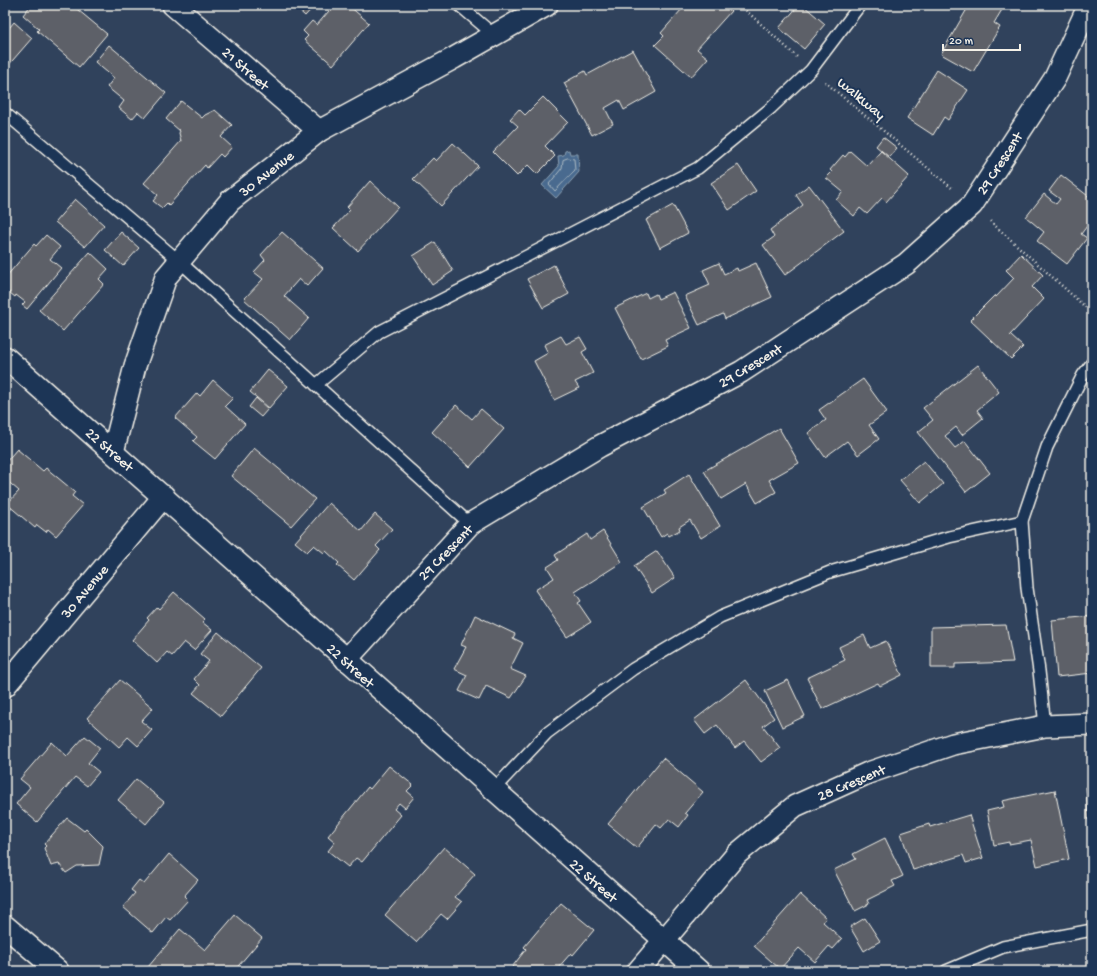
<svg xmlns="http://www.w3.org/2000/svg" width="1097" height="976" font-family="'Gochi Hand',sans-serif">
  <rect width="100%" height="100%" fill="#30425c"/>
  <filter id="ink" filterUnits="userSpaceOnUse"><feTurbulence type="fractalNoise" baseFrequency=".025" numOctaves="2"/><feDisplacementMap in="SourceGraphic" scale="8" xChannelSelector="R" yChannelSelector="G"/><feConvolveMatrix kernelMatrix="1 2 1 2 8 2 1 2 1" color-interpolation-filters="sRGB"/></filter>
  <g filter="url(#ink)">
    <path fill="#486b8f" stroke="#8da1b3" d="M569,150L570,154H578L579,172L556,198L542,185L559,166L558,156L564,155L565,151Z"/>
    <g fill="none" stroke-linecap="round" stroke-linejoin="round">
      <path stroke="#afbbc4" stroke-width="1" d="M568,158L574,159L575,170L555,191L549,184L562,168L563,160Z"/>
    </g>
    <g fill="#5d6168" stroke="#f4f1e8">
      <path d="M31,5H57L59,7L61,5H72L107,34L79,67L37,31L39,29L23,15Z"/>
      <path d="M293,5H315L305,16Z"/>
      <path d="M334,5H348L369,23L333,65L304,40L308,36L303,31L312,21L317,25Z"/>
      <path d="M681,5H724L731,11L697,49L708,58L691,77L655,45L664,36L661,33L682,9L679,7Z"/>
      <path d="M799,5H803L825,24L804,49L779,28Z"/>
      <path d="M967,5H998L1003,8L994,23L1000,27L973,72L941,54L967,9L966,8Z"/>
      <path d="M14,22L32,38L6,68L5,33Z"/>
      <path d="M109,45L166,93L145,118L138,112L132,119L119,108L124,101L107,87L114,78L95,62Z"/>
      <path d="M633,50L656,92L624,110L619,100L605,108L613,124L592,135L564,83L585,71L587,75Z"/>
      <path d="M937,70L968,90L948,120L944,117L933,135L907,118Z"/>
      <path d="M543,97L568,122L545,146L555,156L537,174L528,165L517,176L493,152L518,126L510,119L519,109L525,115Z"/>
      <path d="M181,101L202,118L205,115L215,110L232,125L221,137L232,147L223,157L220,154L207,168L205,165L169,205L167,203L162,208L153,201L158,195L144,183L181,141L179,133L180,131L166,119Z"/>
      <path d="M883,137L897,148L889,157L876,146Z"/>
      <path d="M453,143L478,166L441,206L413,179L433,158L436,161Z"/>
      <path d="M850,151L867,166L881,151L909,176L886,202L882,198L867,214L860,208L854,216L836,200L843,192L826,178L832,172L830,170L843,155L845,157Z"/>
      <path d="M738,165L756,191L729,210L711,183Z"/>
      <path d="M1061,175L1092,199V224L1090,222L1081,234L1087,238L1067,264L1037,241L1044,232L1026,217L1044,194L1056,204L1060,199L1049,191Z"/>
      <path d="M370,181L398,207L358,251L333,228L350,210L347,207Z"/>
      <path d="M809,185L844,231L785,275L763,245L774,237L770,230L803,205L796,195Z"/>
      <path d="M75,199L104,225L85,247L55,222Z"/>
      <path d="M673,205L688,233L660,248L646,220Z"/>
      <path d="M121,232L139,248L123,266L105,250Z"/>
      <path d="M282,232L323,268L307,286L299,279L284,296L309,318L290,340L244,299L263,279L254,272L265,260L261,255Z"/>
      <path d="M46,235L60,247L50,259L61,268L27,309L22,305L25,302L16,295L15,297L5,289V278L34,244L36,246Z"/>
      <path d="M435,242L453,271L432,285L413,256Z"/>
      <path d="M90,252L108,269L99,279L104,284L63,331L39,310Z"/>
      <path d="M1021,254L1043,275L1032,287L1044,299L1010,335L1023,347L1011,359L970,320L995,295L996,297L1014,278L1006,270Z"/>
      <path d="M719,263L724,274L737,268L738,271L756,263L772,297L725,319L723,314L699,325L685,296L710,285L703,270Z"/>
      <path d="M554,265L569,294L543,308L527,279Z"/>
      <path d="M673,292L691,328L665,340L668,346L641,359L615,308L646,293L648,298L656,294L658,299Z"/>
      <path d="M561,336L566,344L580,337L587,349L582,352L593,373L575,382L579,388L554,400L534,361L548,353L544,345Z"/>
      <path d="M978,365L999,392L977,410L983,418L962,435L956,427L945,436L955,448L965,441L990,473L966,492L918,432L933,420L923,408Z"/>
      <path d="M268,370L288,386L269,408L250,392Z"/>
      <path d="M863,379L887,412L869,425L879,439L858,455L847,441L825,457L808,433L826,420L819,410Z"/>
      <path d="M213,380L233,398L225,406L245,424L215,459L193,441L197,437L175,418L197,393L200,396Z"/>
      <path d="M256,398L268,409L261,417L249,407Z"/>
      <path d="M456,405L472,419L481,409L504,429L470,467L432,432Z"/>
      <path d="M779,428L799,463L769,480L776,492L757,503L746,484L721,499L704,471Z"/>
      <path d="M254,448L315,499L291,526L231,476Z"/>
      <path d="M17,449L43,471L46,468L75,492L72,496L83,505L56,536L48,529L46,532L37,525L35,528L7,504L19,491L5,479V463Z"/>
      <path d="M924,461L943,484L920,503L900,480Z"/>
      <path d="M689,474L720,526L701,538L690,520L679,527L680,530L669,536L667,533L661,537L643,507L666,493L664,490Z"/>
      <path d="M329,503L361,531L375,514L392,529L376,546L380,550L354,580L337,565L339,563L326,551L324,553L314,545L307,552L295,542Z"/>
      <path d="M603,531L622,562L575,592L581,601L578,603L591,622L567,637L535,590L554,578L547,567L558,560L555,555L587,534L590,540Z"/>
      <path d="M657,551L675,578L652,593L634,566Z"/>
      <path d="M174,592L205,619L202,622L212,630L194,650L184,642L172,656L167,652L157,663L132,640L149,620L147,618L157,607L159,609Z"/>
      <path d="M475,615L515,634L513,638L523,643L510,669L526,676L511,698L486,686L479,700L459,691L467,675L454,669L466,647L461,645Z"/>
      <path d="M1092,616V673L1057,677L1052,620Z"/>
      <path d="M1006,625L1013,662L955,664V668H931V627Z"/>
      <path d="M218,632L261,668L221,716L193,693L200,685L194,679L209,661L200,654Z"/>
      <path d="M864,635L870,648L886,641L902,675L880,686L878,683L822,709L807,678L845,660L839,647Z"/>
      <path d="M120,680L153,708L141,721L152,730L138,746L128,737L119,747L87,718Z"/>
      <path d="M746,680L774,718L763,726L780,748L761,762L744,741L735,748L717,725L705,734L694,720Z"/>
      <path d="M788,680L805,716L782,727L765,691Z"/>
      <path d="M85,736L100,748L88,763L99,772L87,786L75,777L37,822L16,804L30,787L20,779L52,742L67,756Z"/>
      <path d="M663,758L703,792L685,813L688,815L679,827L669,819L661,828L656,824L637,848L608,824Z"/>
      <path d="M389,766L413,785L407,791L414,797L405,808L399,803L394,809L401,815L362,862L356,858L348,867L328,851L335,842L328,836L368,787L370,789Z"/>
      <path d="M136,779L164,802L146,824L118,800Z"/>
      <path d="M1086,787H1092V820H1088Z"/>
      <path d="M1055,790L1069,859L1037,866L1031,840L1009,844V842L994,845L987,811L1004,807L1002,801Z"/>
      <path d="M969,815L983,858L966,863L963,855L913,870L901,833L929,824L930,827Z"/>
      <path d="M67,818L84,831L86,829L103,846L99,865L77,866L66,873L59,864L51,866L44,848L46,846L44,844Z"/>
      <path d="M885,838L903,876L892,881L895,886L867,900L869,904L855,911L834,870L856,859L853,854Z"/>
      <path d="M444,847L475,874L455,897L462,902L447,919L441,914L416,942L385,915Z"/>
      <path d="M169,854L198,880L184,896L188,900L170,920L166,917L153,933L123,907L135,893L131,890L139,880L144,884Z"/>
      <path d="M800,894L826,918L823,922L842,939L833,949L829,946L815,962L799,948L780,969L754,946Z"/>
      <path d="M561,903L594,930L573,955L571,953L557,969L559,971H509L526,949L524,947Z"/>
      <path d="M235,915L262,938L234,971H152L148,967L180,929L205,950Z"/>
      <path d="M865,918L880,941L864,951L850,927Z"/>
    </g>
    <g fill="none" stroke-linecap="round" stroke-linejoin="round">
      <defs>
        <g id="service">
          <path d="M459,5L494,35"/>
          <path d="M5,113L179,261L470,524"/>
          <path d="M316,385L379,332L698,168L771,108L811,70L860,5"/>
          <path d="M1045,726L1039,671L1027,588L1022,521L1047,447L1083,375L1092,363"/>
          <path d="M493,790L547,733L633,669L720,617L830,572L949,537L1022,521"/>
          <path d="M946,971L1003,947L1092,930"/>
        </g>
        <g id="minor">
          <path d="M173,5L319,131"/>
          <path d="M5,357L699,971"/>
          <path d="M113,452L135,366L166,277L230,201L319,131L454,58L547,5"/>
          <path d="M346,660L470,524L600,446L741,372L906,264L972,205L1055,78L1089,5"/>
          <path d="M5,686L164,496"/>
          <path d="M5,926L58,971"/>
          <path d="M638,971L737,854L795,806L868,773L953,744L1045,726L1092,724"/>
        </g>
      </defs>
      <use href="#service" stroke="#f4f1e8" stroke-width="14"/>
      <use href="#minor" stroke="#f4f1e8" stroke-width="24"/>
      <g stroke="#f4f1e8" stroke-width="2.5" stroke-dasharray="1 3" stroke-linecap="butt">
        <path d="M740,5L797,57"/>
        <path d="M825,82L953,189"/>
        <path d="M990,221L1092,313"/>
      </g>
      <use href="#service" stroke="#1d3557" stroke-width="11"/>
      <use href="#minor" stroke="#1d3557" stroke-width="21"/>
    </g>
  </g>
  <g text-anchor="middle" stroke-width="4" stroke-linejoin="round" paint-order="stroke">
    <g font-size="15" fill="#f4f1e8" stroke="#1d3557">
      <text transform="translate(246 68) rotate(41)" y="5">21 Street</text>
      <text transform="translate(862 98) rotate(40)" y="5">walkway</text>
      <text transform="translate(999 163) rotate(-57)" y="5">29 Crescent</text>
      <text transform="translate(266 173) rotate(-38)" y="5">30 Avenue</text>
      <text transform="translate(750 365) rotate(-31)" y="5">29 Crescent</text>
      <text transform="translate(110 449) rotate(41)" y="5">22 Street</text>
      <text transform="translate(445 552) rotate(-46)" y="5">29 Crescent</text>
      <text transform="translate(84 591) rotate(-50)" y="5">30 Avenue</text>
      <text transform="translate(351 665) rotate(42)" y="5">22 Street</text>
      <text transform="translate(851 782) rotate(-23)" y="5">28 Crescent</text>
      <text transform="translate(594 880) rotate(41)" y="5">22 Street</text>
    </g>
  </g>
  <rect width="1097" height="976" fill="none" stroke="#1d3557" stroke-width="20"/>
  <rect x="10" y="10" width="1077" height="956" fill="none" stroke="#f4f1e8" stroke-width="1.5" filter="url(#ink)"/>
  <path d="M943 44v6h77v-6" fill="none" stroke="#f4f1e8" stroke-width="2"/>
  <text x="949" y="44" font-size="12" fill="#f4f1e8" stroke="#1d3557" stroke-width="3" paint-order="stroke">20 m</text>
</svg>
